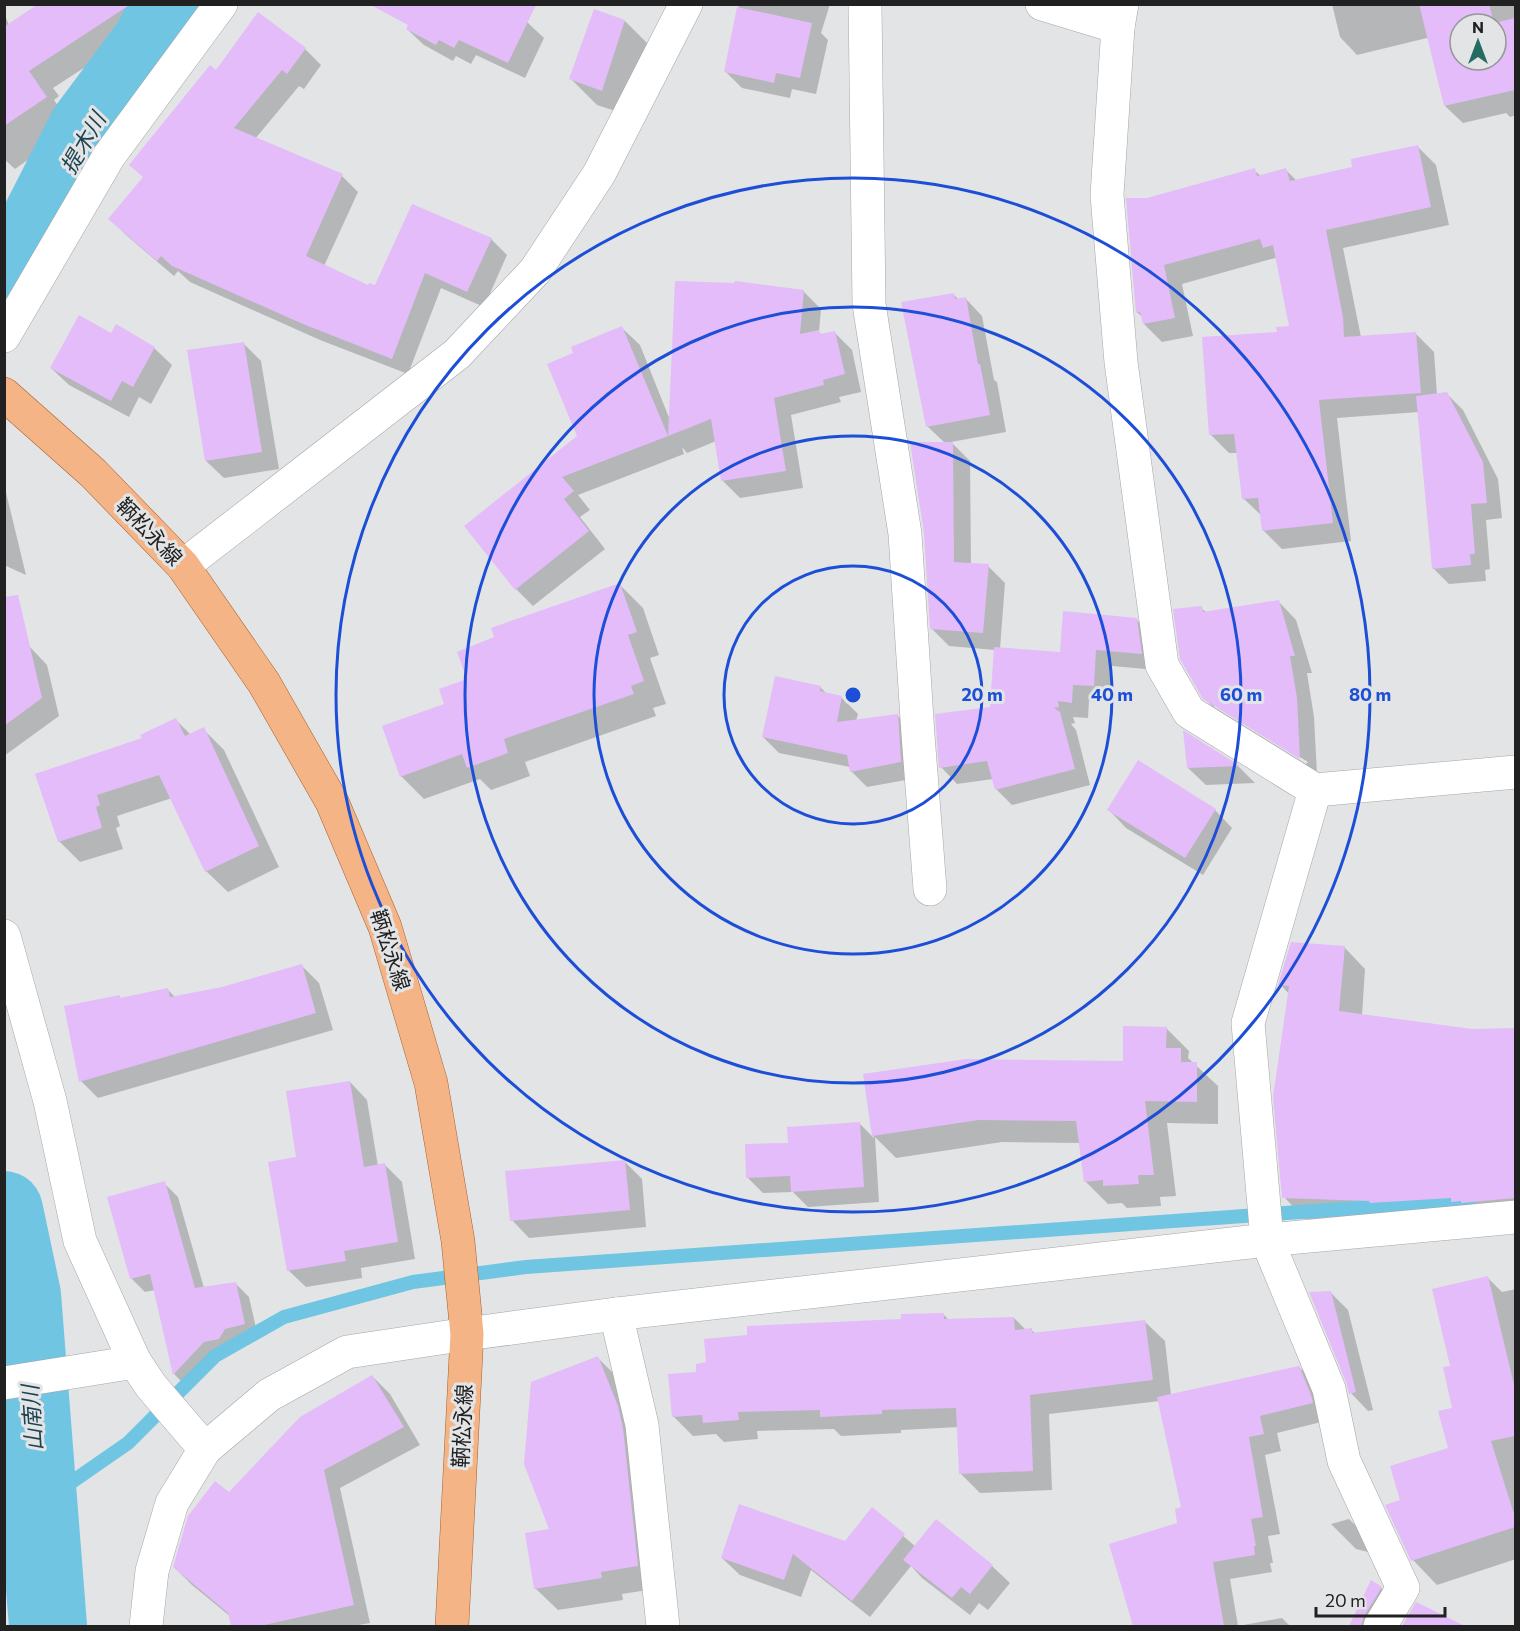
<svg xmlns="http://www.w3.org/2000/svg" width="1520" height="1631" font-family="Commissioner,'Noto Sans JP',sans-serif">
  <rect width="100%" height="100%" fill="#e3e4e5"/>
  <g fill="#0003" fill-rule="evenodd">
    <path d="M41,4H143L156,21L53,88L59,96L54,100L66,117L52,127L60,137L15,169L4,159V13L9,25Z"/>
    <path d="M739,4H830L821,33L828,40L816,94L792,89L790,98L742,88L725,71Z"/>
    <path d="M1332,4H1516V115L1510,117L1506,113L1463,123L1445,106L1430,41L1427,38L1357,55L1340,37ZM1460,24H1496V60H1460Z"/>
    <path d="M625,21L651,47L628,115L597,105L571,79Z"/>
    <path d="M527,22L544,38L525,78L476,55L471,64L456,56L453,61L424,45L407,29Z"/>
    <path d="M305,49L321,65L304,89L299,86L255,139L342,176L358,192L324,266L369,287H376L491,239L507,255L484,307L441,288L408,374L320,340L190,282L178,271L174,276L126,235L110,219L144,178L216,73Z"/>
    <path d="M1418,147L1436,165L1449,225L1343,248L1361,337L1416,334L1434,352L1437,395L1447,394L1463,410L1498,479L1502,518L1486,520L1490,569L1485,570L1486,581L1449,584L1433,568L1419,412L1337,418L1351,541L1282,549L1263,530L1262,516L1244,499L1238,453H1229L1211,435L1278,334L1291,328L1278,260L1275,258L1182,284L1193,336L1162,342L1144,324L1143,318L1137,312L1147,200L1254,170L1261,176L1286,170L1297,181L1354,168Z"/>
    <path d="M4,220L24,238L4,282Z"/>
    <path d="M803,291L821,309L819,332L822,335L834,332L852,350L861,392L839,397L841,402L791,415L803,488L740,498L723,481L716,441L687,453L682,447L684,454L578,495L590,510L580,517L605,549L533,606L516,589L578,437L575,354L622,328L640,345L670,420Z"/>
    <path d="M953,294L959,300L966,299L982,316L994,380L997,382L1006,432L951,442L970,461L971,565L988,566L1005,583L1000,649L1061,653L1136,619L1153,636L1157,670L1112,666L1110,702L1089,701L1088,718L1073,717L1075,723L1071,724L1076,730L1090,785L1012,805L996,789L993,779L957,784L941,767L991,708L995,650L949,646L931,628L945,443L927,426Z"/>
    <path d="M111,335L154,348L172,365L151,404L139,397L129,417L69,385L51,368Z"/>
    <path d="M243,343L261,361L279,469L224,478L206,461Z"/>
    <path d="M4,484L26,575L4,565Z"/>
    <path d="M620,585L643,608L659,655L650,658L666,704L653,708L656,716L525,762L530,776L491,790L480,779L424,799L401,776L446,705L469,680Z"/>
    <path d="M1279,602L1296,620L1312,673H1307L1314,717L1317,774L1222,716L1204,698L1201,608L1207,613ZM1214,703L1308,762L1306,764L1214,707Z"/>
    <path d="M4,644L30,647L47,665L59,716L4,756Z"/>
    <path d="M820,687L828,695L842,698L858,714L856,721L897,715L913,731L917,778L867,787L851,771L850,767L779,753L763,737Z"/>
    <path d="M176,720L191,735L203,729L224,750L279,867L228,892L206,871L172,798L117,816L120,826L116,828L123,849L80,862L59,841L37,775L144,739Z"/>
    <path d="M1185,733L1239,767L1255,783L1206,785L1188,768Z"/>
    <path d="M1109,810H1215L1232,828L1203,875L1126,828Z"/>
    <path d="M1344,947L1365,969L1362,1015L1472,1030L1516,1029V1221L1390,1222L1305,1219L1284,1197L1289,994L1280,984Z"/>
    <path d="M301,965L319,983L333,1030L98,1098L81,1081L119,997L122,999L168,990L176,998L222,989Z"/>
    <path d="M1166,1028L1189,1051L1188,1058L1218,1086V1124L1167,1123L1176,1196L1160,1197L1161,1206L1127,1208L1122,1203L1108,1204L1086,1182L1081,1143L1002,1142L896,1158L875,1137L879,1202L808,1207L793,1192L763,1193L748,1178L789,1144L860,1124L874,1138L865,1075L1124,1062Z"/>
    <path d="M350,1082L367,1100L378,1166L385,1165L402,1182L415,1259L361,1268L362,1278L306,1287L288,1270L298,1159Z"/>
    <path d="M625,1162L642,1179L646,1227L529,1238L512,1220Z"/>
    <path d="M164,1183L178,1197L204,1288L235,1283L249,1297L258,1337L239,1342L233,1353L218,1355L188,1388L175,1375L155,1290L145,1292L131,1278Z"/>
    <path d="M1487,1277L1502,1292L1516,1289V1559L1437,1585L1413,1560L1402,1501L1449,1449L1454,1409L1452,1367Z"/>
    <path d="M1330,1292L1348,1310L1373,1410L1368,1411L1351,1393Z"/>
    <path d="M943,1314L950,1321L1014,1318L1026,1330H1031L1036,1334L1145,1322L1165,1341L1171,1395L1299,1367L1315,1383L1329,1420L1277,1433L1281,1451L1265,1455L1280,1534L1268,1536L1273,1563H1270L1272,1572L1230,1579L1238,1626L1282,1618L1290,1626H1138L1128,1600L1179,1524L1183,1509L1160,1401L1049,1414L1052,1490L980,1493L960,1473L959,1427L901,1430V1433L841,1436L834,1429L757,1431L758,1439L724,1442L716,1434L693,1436L673,1416L698,1373L903,1321Z"/>
    <path d="M598,1358L620,1380L660,1588L622,1594L623,1600L558,1610L535,1588Z"/>
    <path d="M372,1376L390,1394L420,1445L340,1488L370,1623L353,1626H242L192,1585L174,1567Z"/>
    <path d="M872,1509L916,1547L992,1566L1010,1583L988,1610L979,1603L970,1615L922,1578L911,1566L870,1617L811,1570L801,1597L740,1575L722,1558L845,1543Z"/>
    <path d="M1349,1519L1375,1545L1380,1555L1356,1549L1331,1524Z"/>
    <path d="M1372,1582L1381,1588L1398,1605L1386,1626H1351Z"/>
    <path d="M1417,1604L1435,1613L1448,1626H1403Z"/>
  </g>
  <g fill="none" stroke-linecap="round" stroke-linejoin="round">
    <path stroke="#6fc5e2" stroke-width="14" d="M40,1504L128,1443L215,1356L284,1317L413,1282L526,1267L1469,1200"/>
    <g stroke="#6fc5e2" stroke-width="78">
      <path d="M6,288L87,129L151,43L171,4"/>
      <path d="M4,1210L22,1295L48,1626"/>
    </g>
  </g>
  <g fill="#e3bcf9" fill-rule="evenodd">
    <path d="M38,4H131L29,71L47,97L4,126V27Z"/>
    <path d="M369,4H485L536,5L508,63L459,40L454,48L439,40L436,45L406,29L408,25Z"/>
    <path d="M1419,4H1489L1494,23L1515,18V90L1444,106ZM1460,24H1496V60H1460Z"/>
    <path d="M737,7L812,23L800,78L776,73L774,83L724,72Z"/>
    <path d="M594,9L625,20L602,91L569,79Z"/>
    <path d="M258,12L306,48L287,74L282,70L234,128L343,174L306,256L368,285L369,283L375,285L412,204L492,238L467,292L425,273L392,359L303,324L172,266L161,256L157,261L108,219L143,177L129,165L210,65L216,70Z"/>
    <path d="M1418,145L1431,207L1326,230L1343,317L1344,337L1416,332L1421,393L1319,400L1333,523L1262,531L1258,498L1242,499L1234,434L1209,435L1202,337L1277,332L1276,327L1289,326L1273,245L1263,248L1260,239L1164,265L1175,318L1143,324L1140,312L1136,313L1126,198H1147L1255,168L1257,176L1286,168L1290,181L1352,167L1351,159Z"/>
    <path d="M675,281L734,283L735,281L804,290L800,334L819,330L820,334L835,331L845,374L823,380L824,385L774,398L786,471L721,481L711,419L668,436Z"/>
    <path d="M954,293L955,299L966,297L978,364H980L990,415L926,427L901,302Z"/>
    <path d="M79,315L111,333L116,324L155,347L133,387L122,381L111,401L50,368Z"/>
    <path d="M622,326L668,436L562,477L574,491L564,499L589,531L515,590L464,526L577,436L547,364L573,353L571,347Z"/>
    <path d="M244,342L262,452L205,461L187,350Z"/>
    <path d="M1447,392L1483,462L1487,503L1471,504L1475,554H1470L1471,565L1432,569L1416,396Z"/>
    <path d="M910,442H953L954,562L989,564L983,633L930,629L924,533Z"/>
    <path d="M620,583L637,632L628,635L644,681L631,686L634,694L504,739L508,753L467,768L462,754L400,777L382,726L444,704L439,689L467,679L457,652L494,637L491,628Z"/>
    <path d="M18,595L42,698L4,726V597Z"/>
    <path d="M1279,600L1295,656H1290L1297,698L1300,759L1203,699L1180,659L1173,609L1202,606L1203,612Z"/>
    <path d="M1063,611L1137,618L1142,654L1096,650L1094,686L1073,685L1072,703L1058,701L1059,707L1054,708L1060,712L1075,769L995,790L987,761L939,768L935,714L990,707L994,647L1060,652Z"/>
    <path d="M775,676L821,686L820,691L842,696L837,722L898,714L901,762L850,772L847,755L762,737Z"/>
    <path d="M176,718L185,736L204,727L259,846L205,872L159,775L97,795L100,805L96,807L102,828L58,842L35,774L142,738L140,735Z"/>
    <path d="M1183,730L1240,766L1187,768Z"/>
    <path d="M1138,760L1216,809L1185,858L1107,810Z"/>
    <path d="M1291,942L1345,946L1339,1011L1472,1029L1515,1028V1198L1461,1203V1201L1451,1202V1198L1370,1203L1369,1201L1282,1198L1273,1097L1289,986L1278,985Z"/>
    <path d="M302,964L316,1013L79,1082L64,1006L120,995V998L168,988L170,997L222,987Z"/>
    <path d="M1123,1026L1167,1027L1166,1048H1181V1062H1197V1102L1145,1101L1154,1175H1138L1139,1184L1103,1186V1180L1084,1182L1076,1121L979,1120L872,1136L863,1074L966,1059L1123,1061Z"/>
    <path d="M350,1081L364,1167L385,1163L398,1242L344,1251L346,1261L287,1271L268,1162L296,1157L286,1091Z"/>
    <path d="M860,1122L864,1187L791,1192L790,1176L746,1178L745,1144L788,1143L787,1127Z"/>
    <path d="M625,1160L630,1210L510,1221L505,1171Z"/>
    <path d="M165,1181L195,1288L236,1282L245,1324L225,1329L219,1339L204,1342L173,1375L150,1274L130,1279L107,1197Z"/>
    <path d="M1488,1276L1515,1389V1436L1491,1441L1515,1517V1527L1411,1561L1385,1505L1400,1500L1390,1466L1448,1448L1438,1411L1452,1408L1443,1367L1450,1366L1432,1289Z"/>
    <path d="M1331,1291L1356,1392L1349,1394L1346,1382L1309,1292Z"/>
    <path d="M944,1313V1319L1014,1317L1015,1330L1032,1328V1333L1145,1320L1153,1380L1030,1395L1033,1471L959,1474L956,1408L882,1410V1414L820,1417V1410L738,1412L739,1420L703,1423L702,1415L672,1417L668,1374L696,1372V1364L706,1362L704,1339L747,1335V1326L901,1319V1314Z"/>
    <path d="M598,1356L618,1406L623,1428L638,1566L601,1572L602,1578L534,1589L525,1533L549,1529L524,1464L531,1382Z"/>
    <path d="M1298,1363L1311,1395L1313,1403L1260,1416L1264,1434L1249,1437L1263,1517L1251,1519L1256,1546H1254L1255,1555L1213,1562L1224,1626H1133L1109,1544L1177,1523L1175,1509L1181,1507L1157,1397L1299,1366Z"/>
    <path d="M372,1375L404,1427L324,1470L354,1605L260,1626H231L228,1613L173,1567L188,1516L215,1481L229,1492L300,1417Z"/>
    <path d="M739,1504L845,1541L872,1507L905,1534L852,1601L793,1554L784,1580L721,1558Z"/>
    <path d="M936,1519L993,1565L970,1594L961,1587L952,1598L903,1560Z"/>
    <path d="M1371,1580L1382,1587L1364,1616L1361,1626H1349Z"/>
    <path d="M1416,1602L1465,1626H1402Z"/>
  </g>
  <g fill="none" stroke-linecap="round" stroke-linejoin="round">
    <defs>
      <g id="minor">
        <path d="M865,4L869,304L905,534L918,735L930,889"/>
        <path d="M1042,4L1118,27"/>
        <path d="M1122,4L1118,27L1107,195L1121,362L1162,665L1189,712L1315,790L1248,1023L1267,1240L1329,1389L1344,1461L1403,1588L1380,1626"/>
        <path d="M4,336L109,156L221,4"/>
        <path d="M1315,790L1516,772"/>
        <path d="M4,936L50,1101L80,1241L135,1362L151,1386L205,1449L172,1503L152,1571L146,1626"/>
        <path d="M616,1314L642,1425L663,1626"/>
        <path d="M4,1383L135,1362"/>
        <path d="M205,1449L269,1395L347,1352L467,1334L616,1314L1267,1240L1516,1217"/>
      </g>
      <path id="tertiary" d="M183,566L457,354L535,271L599,174L686,4"/>
      <path id="primary" d="M4,394L93,473L183,566L264,683L332,802L385,927L431,1083L458,1241L467,1334L452,1626"/>
    </defs>
    <use href="#minor" stroke="#a6a6a7" stroke-width="34"/>
    <use href="#tertiary" stroke="#a6a6a7" stroke-width="34"/>
    <use href="#primary" stroke="#a6602f" stroke-width="34"/>
    <use href="#minor" stroke="#fff" stroke-width="33"/>
    <use href="#tertiary" stroke="#fff" stroke-width="33"/>
    <use href="#primary" stroke="#f4b486" stroke-width="33"/>
  </g>
  <g fill="none" stroke="#1d4ed8" stroke-width="3">
    <circle cx="853" cy="695" r="129"/>
    <circle cx="853" cy="695" r="259"/>
    <circle cx="853" cy="695" r="388"/>
    <circle cx="853" cy="695" r="517"/>
  </g>
  <g text-anchor="middle" stroke-width="6" stroke-linejoin="round" paint-order="stroke">
    <g font-size="21" fill="#212122" stroke="#e3e4e5">
      <text transform="translate(149 532) rotate(46)" y="7">鞆松永線</text>
      <text transform="translate(390 950) rotate(72)" y="7">鞆松永線</text>
      <text transform="translate(463 1426) rotate(-87)" y="7">鞆松永線</text>
    </g>
    <g font-size="22" font-style="italic" fill="#1c4350" stroke="#e3e4e5">
      <text transform="translate(83 143) rotate(-60)" y="8">提木川</text>
      <text transform="translate(32 1418) rotate(-94)" y="8">山南川</text>
    </g>
  </g>
  <circle cx="853" cy="695" r="9" fill="#1d4ed8" stroke="#e3e4e5" stroke-width="3"/>
  <g font-size="18" text-anchor="middle" font-weight="bold" fill="#1d4ed8" stroke="#e3e4e5" stroke-width="6" stroke-linejoin="round" paint-order="stroke">
    <text x="982" y="701">20 m</text>
    <text x="1112" y="701">40 m</text>
    <text x="1241" y="701">60 m</text>
    <text x="1370" y="701">80 m</text>
  </g>
  <rect width="1520" height="1631" fill="none" stroke="#212122" stroke-width="12"/>
  <g transform="translate(1478 42)"><circle r="28" fill="#e3e4e5" stroke="#959697" stroke-width="1.5"/>
  <path d="M0-4.5L10 22L0 15L-10 22Z" fill="#246b62"/>
  <text y="-9" font-size="16" font-weight="bold" text-anchor="middle" fill="#212122">N</text>
  </g>
  <path d="M1316 1607v9h129v-9" fill="none" stroke="#212122" stroke-width="3"/>
  <text x="1325" y="1607" font-size="18" fill="#212122" stroke="#e3e4e5" stroke-width="4.5" paint-order="stroke">20 m</text>
</svg>
